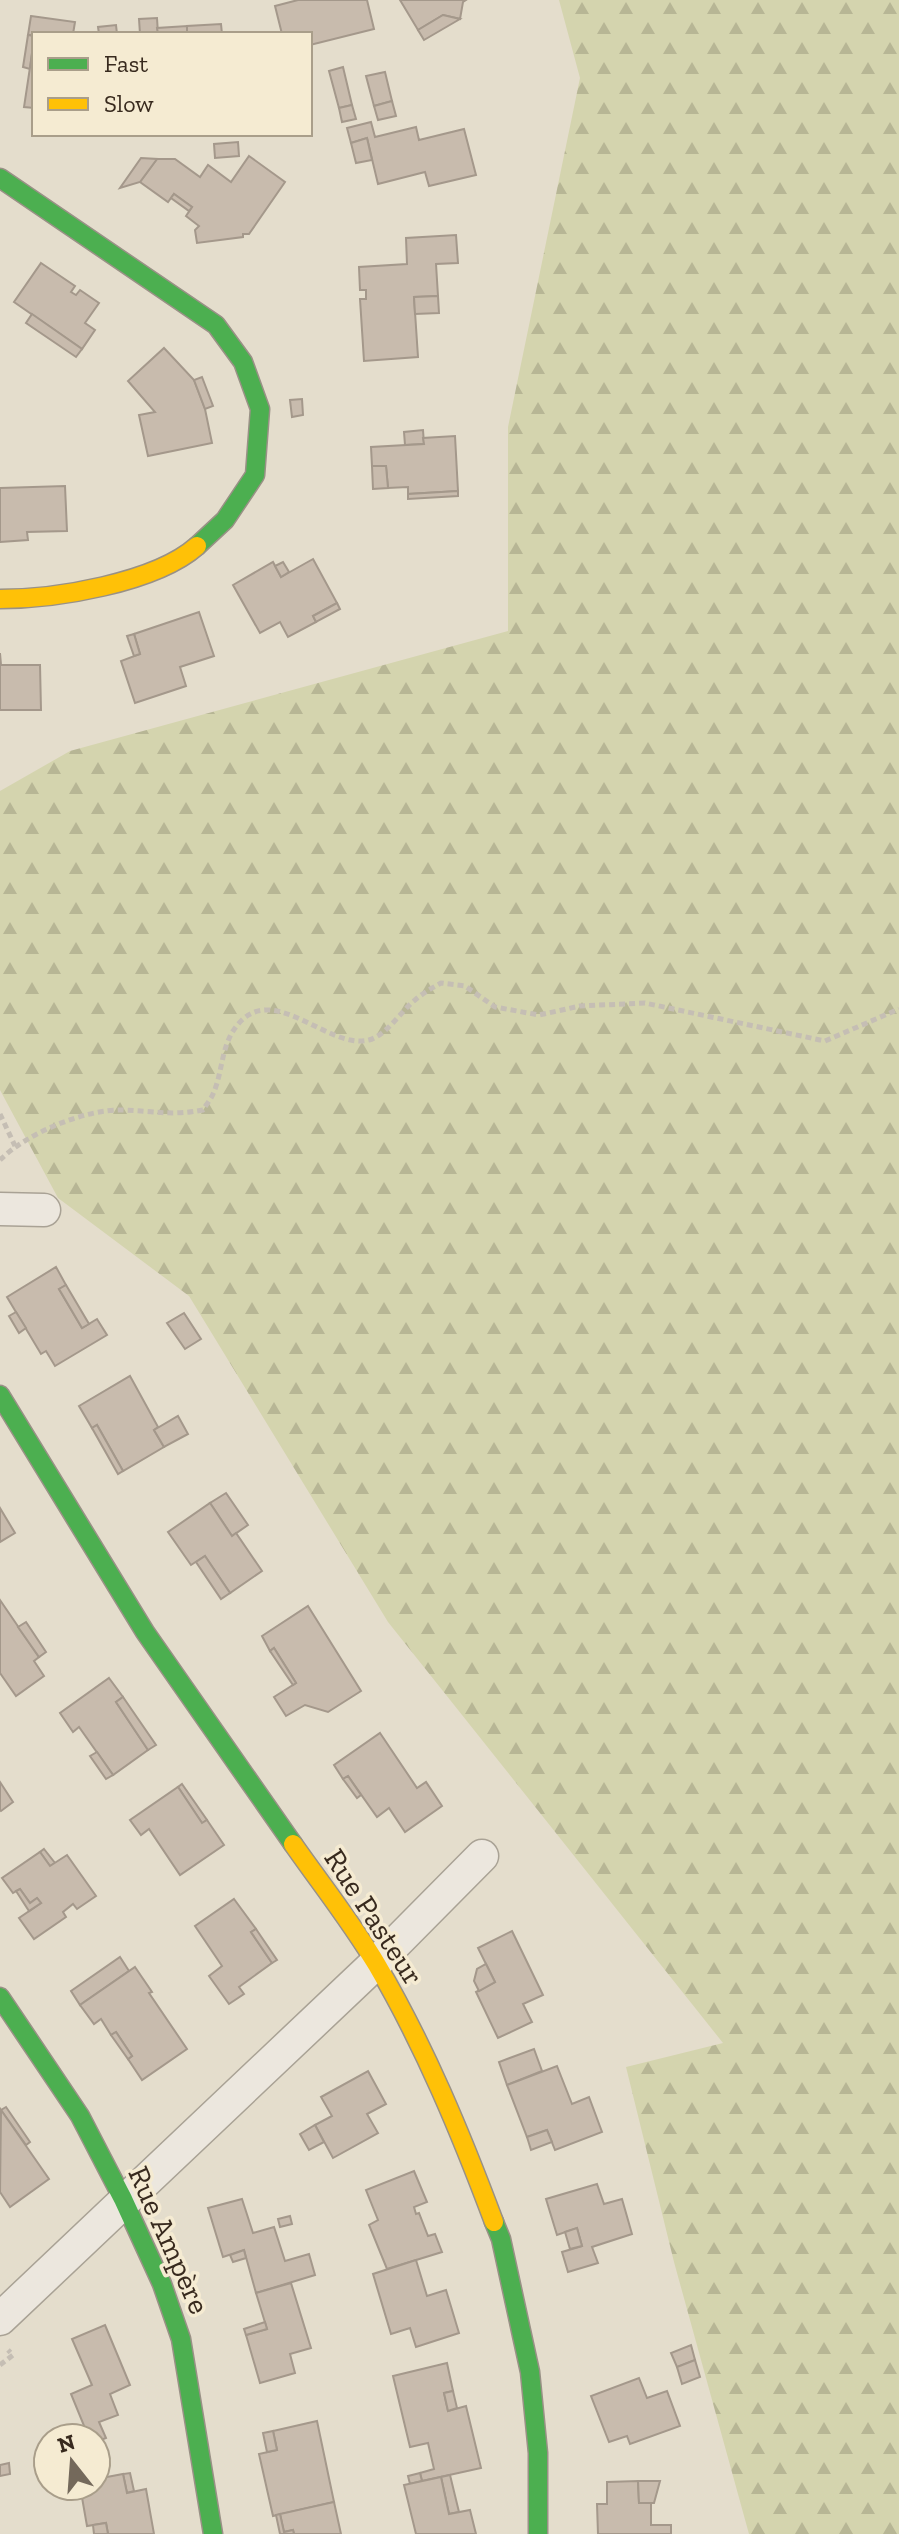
<svg xmlns="http://www.w3.org/2000/svg" width="899" height="2534" font-family="'Zilla Slab',serif">
  <defs>
    <pattern id="forest-firs" width="22" height="20" patternUnits="userSpaceOnUse" patternTransform="scale(2)"><rect width="22" height="20" fill="#d4d4ae"/><path d="M5 1l3.5 6h-7zM16 11l3.5 6h-7z" fill="#b7b695"/></pattern>
  </defs>
  <rect width="100%" height="100%" fill="#e4ddcc"/>
  <path fill="url(#forest-firs)" d="M559,0H899V2534H749L674,2262L626,2067L723,2043L388,1622L189,1296L58,1198L0,1090V791L70,751L508,631V427L580,78Z"/>
  <g fill="#c8bbad" stroke="#a4988b" stroke-width="2">
    <path d="M298,0H367L374,29L310,45V34H282L275,6Z"/>
    <path d="M400,0H466L463,2L460,19L443,15L418,30Z"/>
    <path d="M443,15L460,19L424,40L418,30Z"/>
    <path d="M31,16L75,22L73,34L28,35Z"/>
    <path d="M157,18L158,34H140L139,19Z"/>
    <path d="M221,24L222,34H159L187,33V26Z"/>
    <path d="M116,25L117,34H99L98,27Z"/>
    <path d="M187,26V33L158,34L157,28Z"/>
    <path d="M28,35L34,36L30,69L23,67Z"/>
    <path d="M34,41V108L24,107Z"/>
    <path d="M343,67L352,105L339,108L329,71Z"/>
    <path d="M385,72L392,101L374,106L366,76Z"/>
    <path d="M392,101L396,116L378,120L374,106Z"/>
    <path d="M352,105L356,119L342,122L339,108Z"/>
    <path d="M371,122L375,137L416,127L419,140L464,129L476,175L429,186L425,172L378,184L367,138L351,143L347,128Z"/>
    <path d="M367,138L372,160L356,163L351,143Z"/>
    <path d="M238,142L239,156L215,158L214,144Z"/>
    <path d="M249,156L285,182L249,234H243V237L197,243L195,230L199,226L186,216L192,207L174,194L168,202L140,182L157,159H175L200,177L208,165L231,182Z"/>
    <path d="M141,158L157,159L140,182L120,188Z"/>
    <path d="M174,194L192,207L189,211L171,198Z"/>
    <path d="M456,235L458,263L436,264L438,296L414,297L418,357L364,361L360,299H366V290H360L359,267L407,264L406,238Z"/>
    <path d="M41,263L75,286L71,292L76,295L80,290L99,303L85,323L95,330L82,349L14,302Z"/>
    <path d="M438,296L439,313L415,314L414,297Z"/>
    <path d="M32,314L82,349L76,357L26,323Z"/>
    <path d="M164,348L194,380L205,409L212,443L148,456L139,415L155,412L128,381Z"/>
    <path d="M202,377L213,406L205,409L194,380Z"/>
    <path d="M302,399L303,415L292,417L290,400Z"/>
    <path d="M423,430L424,444L405,445L404,432Z"/>
    <path d="M455,436L458,491L408,494V487L388,488L386,466H372L371,447L424,444L423,438Z"/>
    <path d="M372,466H386L388,488L373,489Z"/>
    <path d="M65,486L67,531L27,532L28,540L0,542V488Z"/>
    <path d="M458,491V496L408,499V494Z"/>
    <path d="M313,559L337,603L313,616L316,622L288,637L280,622L260,633L233,585L273,562L281,577Z"/>
    <path d="M283,562L289,572L281,577L275,566Z"/>
    <path d="M337,603L340,609L316,622L313,616Z"/>
    <path d="M199,612L214,656L180,667L186,686L135,703L121,661L140,654L134,634Z"/>
    <path d="M134,634L140,654L134,656L127,636Z"/>
    <path d="M0,653L1,665H40L41,710H0Z"/>
    <path d="M56,1267L66,1285L59,1289L82,1328L97,1319L107,1335L55,1366L46,1351L41,1354L7,1297Z"/>
    <path d="M66,1285L89,1324L82,1328L59,1289Z"/>
    <path d="M16,1312L26,1328L19,1333L9,1316Z"/>
    <path d="M184,1313L201,1339L185,1349L167,1323Z"/>
    <path d="M130,1376L158,1427L154,1430L164,1447L123,1471L97,1425L92,1428L79,1406Z"/>
    <path d="M178,1416L188,1434L164,1447L154,1430Z"/>
    <path d="M97,1425L123,1471L118,1474L92,1428Z"/>
    <path d="M226,1493L248,1525L232,1536L210,1503Z"/>
    <path d="M210,1503L232,1536L236,1533L262,1571L230,1593L205,1556L191,1565L168,1532Z"/>
    <path d="M0,1508L15,1533L0,1542Z"/>
    <path d="M205,1556L230,1593L221,1599L196,1562Z"/>
    <path d="M0,1600L39,1657L34,1661L44,1676L16,1696L0,1673Z"/>
    <path d="M308,1606L361,1691L328,1712L305,1705L286,1716L274,1697L296,1683L274,1648L270,1651L262,1636Z"/>
    <path d="M26,1622L46,1652L39,1657L18,1627Z"/>
    <path d="M274,1648L296,1683L293,1685L270,1651Z"/>
    <path d="M109,1678L123,1697L116,1702L148,1750L113,1775L79,1727L73,1732L60,1713Z"/>
    <path d="M123,1697L156,1745L148,1750L116,1702Z"/>
    <path d="M380,1733L417,1788L426,1782L442,1806L405,1832L389,1808L377,1817L348,1776L343,1779L334,1765Z"/>
    <path d="M97,1752L113,1775L106,1779L90,1756Z"/>
    <path d="M348,1776L361,1795L357,1798L343,1779Z"/>
    <path d="M0,1782L13,1802L1,1811L0,1810Z"/>
    <path d="M182,1784L207,1820L202,1823L178,1787Z"/>
    <path d="M178,1787L202,1823L207,1820L224,1845L180,1875L149,1829L141,1835L130,1820Z"/>
    <path d="M44,1849L55,1863L50,1866L40,1852Z"/>
    <path d="M40,1852L50,1866L67,1855L96,1896L77,1909L73,1904L63,1912L66,1917L34,1939L19,1918L41,1903L37,1898L30,1903L20,1889L13,1893L2,1878Z"/>
    <path d="M20,1889L30,1903L37,1898L41,1903L29,1911L16,1891Z"/>
    <path d="M234,1899L256,1929L251,1932L272,1963L239,1987L244,1994L229,2004L209,1976L222,1966L195,1926Z"/>
    <path d="M256,1929L277,1960L272,1963L251,1932Z"/>
    <path d="M512,1931L543,1995L523,2004L532,2022L498,2038L476,1992L495,1982L478,1948Z"/>
    <path d="M120,1957L129,1971L80,2005L71,1991Z"/>
    <path d="M486,1964L495,1982L479,1991L474,1981L477,1969Z"/>
    <path d="M135,1967L152,1992L149,1993L187,2049L142,2080L128,2059L132,2056L116,2032L111,2035L101,2019L94,2024L80,2005Z"/>
    <path d="M116,2032L132,2056L128,2059L111,2035Z"/>
    <path d="M534,2049L542,2071L507,2085L499,2062Z"/>
    <path d="M557,2066L572,2104L589,2097L602,2132L555,2150L547,2130L527,2137L507,2085Z"/>
    <path d="M368,2071L386,2104L367,2114L378,2133L333,2158L315,2125L332,2116L321,2097Z"/>
    <path d="M6,2107L30,2142L26,2145L1,2110Z"/>
    <path d="M1,2110L49,2179L10,2207L0,2192Z"/>
    <path d="M315,2125L324,2142L309,2150L300,2134Z"/>
    <path d="M547,2130L552,2142L531,2150L527,2137Z"/>
    <path d="M414,2171L427,2202L414,2207L416,2214L419,2213L428,2236L435,2234L442,2252L387,2269L369,2225L378,2220L366,2190Z"/>
    <path d="M597,2184L604,2204L622,2199L632,2234L592,2247L598,2263L568,2272L562,2252L582,2246L577,2228L557,2235L546,2199Z"/>
    <path d="M242,2199L253,2233L274,2227L285,2261L309,2254L315,2275L256,2293L244,2250L223,2257L208,2208Z"/>
    <path d="M290,2216L292,2224L280,2227L278,2219Z"/>
    <path d="M577,2228L582,2246L570,2249L565,2232Z"/>
    <path d="M244,2250L246,2258L233,2262L230,2255Z"/>
    <path d="M416,2260L427,2296L446,2290L459,2333L416,2347L410,2328L391,2334L373,2274Z"/>
    <path d="M291,2283L311,2348L290,2354L295,2373L260,2383L246,2335L267,2329L256,2293Z"/>
    <path d="M265,2322L267,2329L246,2335L244,2329Z"/>
    <path d="M105,2325L130,2385L110,2394L118,2415L99,2422L106,2438L96,2442V2438H89L71,2394L92,2385L72,2339Z"/>
    <path d="M691,2345L695,2360L677,2367L671,2353Z"/>
    <path d="M695,2360L700,2377L682,2384L677,2367Z"/>
    <path d="M447,2363L453,2391L444,2393L448,2411L466,2406L481,2468L422,2481L420,2473L434,2469L428,2443L410,2447L393,2376Z"/>
    <path d="M639,2378L647,2398L667,2391L680,2426L630,2444L627,2436L609,2442L591,2396Z"/>
    <path d="M453,2391L457,2408L448,2411L444,2393Z"/>
    <path d="M317,2421L334,2502L273,2516L259,2454L277,2450L273,2431Z"/>
    <path d="M273,2431L277,2450L267,2452L263,2433Z"/>
    <path d="M9,2463L10,2474L0,2476V2465Z"/>
    <path d="M130,2473L134,2491L127,2493L123,2474Z"/>
    <path d="M420,2473L422,2481L410,2484L408,2476Z"/>
    <path d="M123,2474L127,2493L146,2489L154,2534H108L106,2523L87,2526L80,2486H96V2479Z"/>
    <path d="M450,2475L459,2512L449,2514L441,2477Z"/>
    <path d="M441,2477L449,2514L470,2510L476,2534H416L404,2485Z"/>
    <path d="M638,2481L639,2503H651V2525H671V2534H598L597,2504H607V2482Z"/>
    <path d="M638,2481H660L654,2503H639Z"/>
    <path d="M334,2502L341,2534H294L293,2530L284,2532L280,2514Z"/>
    <path d="M280,2514L284,2532L293,2530L294,2534H280L276,2515Z"/>
    <path d="M106,2523L108,2534H94L93,2525Z"/>
  </g>
  <g fill="none" stroke-linecap="round" stroke-linejoin="round">
    <defs>
      <g id="street">
        <path d="M0,1209L44,1210"/>
        <path d="M0,2319L376,1963L482,1856"/>
      </g>
      <g id="fast">
        <path d="M0,178L216,325L243,362L260,409L255,475L225,520L197,546"/>
        <path d="M0,1395L145,1632L293,1844"/>
        <path d="M0,1997L80,2116L123,2199L162,2284L181,2339L213,2534"/>
        <path d="M494,2222L501,2239L530,2372L538,2453V2534"/>
      </g>
      <g id="slow">
        <path d="M0,599C55,599 155,583 197,546"/>
        <path d="M293,1844C321,1884 352,1923 377,1965C425,2047 461,2134 494,2222"/>
      </g>
    </defs>
    <use href="#street" stroke="#a9a295" stroke-width="35"/>
    <use href="#fast" stroke="#999186" stroke-width="21"/>
    <use href="#slow" stroke="#999186" stroke-width="21"/>
    <g stroke="#c5beb4" stroke-width="5" stroke-dasharray="6 4" stroke-linecap="butt">
      <path d="M0,1114L15,1146"/>
      <path d="M0,1160C27,1133 85,1109 123,1110C155,1111 171,1116 203,1110C206,1105 211,1099 213,1094C224,1070 220,1041 242,1020C278,986 330,1050 369,1040C387,1035 401,1011 415,1000C423,993 432,988 441,983L465,986L495,1007L539,1015L580,1006L645,1003L825,1041L899,1009"/>
      <path d="M0,2365L13,2355L8,2350"/>
    </g>
    <use href="#street" stroke="#ece7de" stroke-width="32"/>
    <use href="#fast" stroke="#4caf50" stroke-width="18"/>
    <use href="#slow" stroke="#ffc107" stroke-width="18"/>
  </g>
  <g text-anchor="middle" stroke-width="7" stroke-linejoin="round" paint-order="stroke">
    <g font-size="30" fill="#382a1e" stroke="#f5ebd2">
      <text transform="translate(374 1917) rotate(57)" y="10">Rue Pasteur</text>
      <text transform="translate(169 2240) rotate(66)" y="10">Rue Ampère</text>
    </g>
  </g>
  <rect x="32" y="32" width="280" height="104" fill="#f5ebd2" stroke="#a99e8a" stroke-width="2"/>
  <rect x="48" y="58" width="40" height="12" fill="#4caf50" stroke="#a99e8a" stroke-width="2"/>
  <text x="104" y="72" font-size="24" fill="#382a1e">Fast</text>
  <rect x="48" y="98" width="40" height="12" fill="#ffc107" stroke="#a99e8a" stroke-width="2"/>
  <text x="104" y="112" font-size="24" fill="#382a1e">Slow</text>
  <g transform="translate(72 2462) rotate(343)"><circle r="38" fill="#f5ebd2" stroke="#a99e8a" stroke-width="2"/>
  <path d="M0-6L14 30L0 20L-14 30Z" fill="#74695b"/>
  <text y="-12" font-size="22" font-weight="bold" text-anchor="middle" fill="#382a1e">N</text>
  </g>
</svg>
